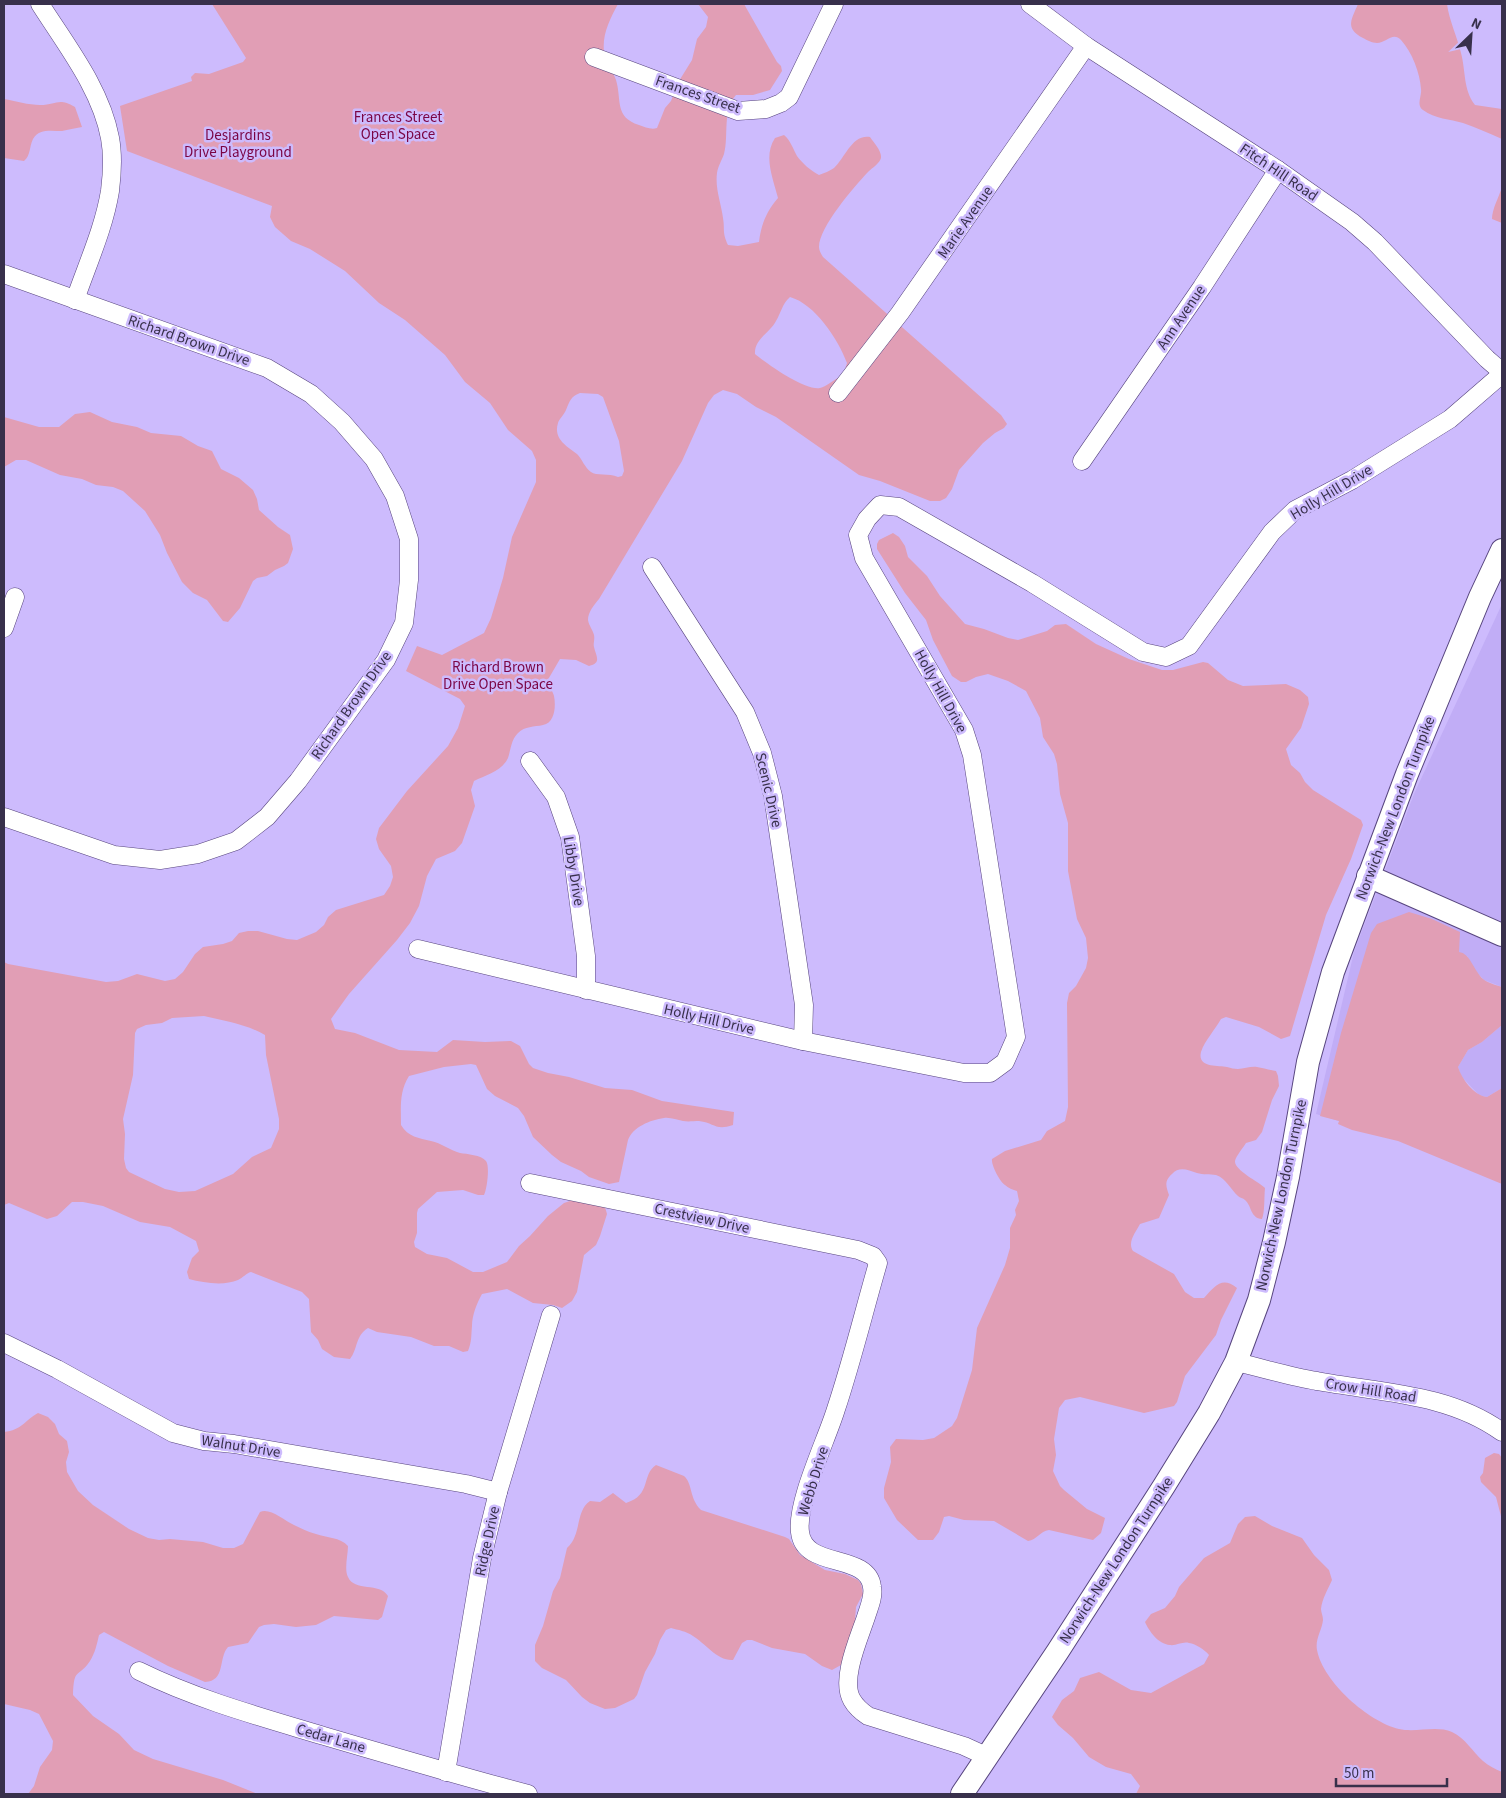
<svg xmlns="http://www.w3.org/2000/svg" width="1506" height="1798" font-family="'Source Sans 3',sans-serif">
  <rect width="100%" height="100%" fill="#cdbbfd"/>
  <g fill="#c1adf6">
    <path d="M1502,604V987L1484,980L1474,969L1467,956L1339,1121L1316,1114L1354,952L1414,794Z"/>
    <path d="M1502,1025V1088L1487,1097L1482,1096L1478,1094L1461,1076L1458,1067L1468,1050L1482,1042Z"/>
  </g>
  <g fill="#e19eb5" fill-rule="evenodd">
    <path d="M212,4H618C610,19 602,34 604,52C604,63 613,70 616,80C622,100 614,117 639,125C645,127 651,130 657,128L665,108L671,101L679,81L692,60L697,39L706,27L708,17L698,4H744L777,62L781,66L782,71L770,90L753,95H736C722,111 729,136 724,154C722,160 718,166 717,173C715,189 721,203 723,218C725,230 722,232 728,245L738,246L759,242C761,225 766,212 778,198C773,178 763,156 775,138L784,135C791,141 793,149 797,156C802,163 811,171 819,175C824,173 830,171 834,168C845,158 852,134 870,137C874,143 882,151 881,158C880,163 872,168 868,172C854,187 819,227 819,247C819,250 821,254 823,257L1001,415L1007,424L1004,428L995,433L983,443L959,470L952,489L946,498L940,501H930L880,481L859,475L776,417L756,407L737,394L723,390L714,395L708,403L682,461L599,599C594,605 588,612 588,620C589,626 593,630 594,635C595,639 593,644 594,647C596,656 602,663 589,666L576,660L560,659L546,683C549,687 553,691 554,696C556,706 555,723 543,725C534,727 525,726 518,733C511,740 511,749 508,758C502,771 486,775 474,781L471,790L475,806L462,843L455,851L436,859L427,876L419,906L410,923L397,940L349,994L331,1019L335,1029L355,1033L399,1050L437,1052L453,1040L485,1042L511,1041L520,1046L529,1064L533,1068L548,1073L569,1077L605,1088L632,1090L662,1101L734,1112L733,1125C715,1131 715,1123 699,1121C694,1121 688,1122 683,1121C677,1120 670,1117 664,1118C650,1120 633,1127 628,1140L619,1182L609,1184L589,1177L581,1171L561,1162L552,1155L533,1137L524,1116L518,1108L495,1096L487,1089L476,1065L471,1064L444,1067L409,1076C399,1092 401,1107 401,1125C408,1137 419,1138 431,1141C441,1143 450,1150 460,1153C467,1154 481,1155 486,1161C490,1166 487,1189 484,1195H478L463,1190L437,1192L418,1209L417,1213V1233L414,1242L415,1247L427,1254L447,1258L473,1272H483L507,1262L519,1246L530,1236L548,1216L564,1203L573,1200L605,1207L607,1214L600,1236L596,1245L584,1255L577,1292L572,1301L562,1308L553,1305L533,1303L507,1289L482,1294C477,1303 472,1315 472,1326C471,1336 472,1341 468,1351L463,1352L449,1346H434L411,1337L377,1332L368,1328C355,1336 358,1349 350,1359L334,1357L322,1349L318,1340L311,1332L309,1299L302,1292L251,1272C246,1273 243,1278 238,1280C224,1286 204,1283 189,1279L187,1272L192,1258L199,1251L196,1241L170,1227L140,1222L103,1206L83,1202H72L57,1216L47,1219L9,1203L4,1205V962L8,964L106,982L118,981L137,974L165,981L175,979L183,972L195,954L203,947L223,944L232,941L239,933L248,931H258L287,939L297,940L316,932L324,925L328,917L336,910L384,895L390,886L393,877L391,866L379,849L376,839L379,828L407,791L448,746L458,728L465,706L460,699L406,671L417,646L442,655L484,633L491,618L503,578L512,537L536,482V460L532,451L508,430L490,403L465,382L445,355L405,320L379,303L345,271L310,249L291,241L275,227L270,217L272,206L127,151L120,106L192,81L191,77L195,73L209,74L243,62L246,58ZM790,297C815,304 838,339 847,363L843,375C836,378 826,387 820,388C805,391 766,363 755,354C754,339 770,333 776,321C781,313 782,304 790,297ZM580,393L598,394L603,397L619,441L624,471L622,476L618,477C609,473 596,476 591,472C585,468 582,459 577,454C567,446 553,439 558,423C559,419 564,415 566,410C570,401 570,397 580,393ZM204,1016C225,1021 246,1024 265,1035L266,1055L279,1119V1129L271,1148L252,1157L233,1174L195,1191L179,1192L165,1189L129,1172L126,1168L124,1159L125,1134L123,1119L133,1075L135,1033L137,1029L146,1025L162,1023L172,1018Z"/>
    <path d="M1358,4H1447C1449,20 1457,36 1461,53C1466,72 1463,89 1475,105L1502,109V139C1489,133 1477,128 1463,123C1450,119 1435,119 1423,110C1416,105 1422,96 1421,89C1420,73 1412,52 1401,40C1393,31 1386,43 1377,43C1372,43 1367,40 1363,38C1344,28 1352,19 1358,4Z"/>
    <path d="M4,99C15,101 29,105 40,105C57,105 58,97 75,107L82,127C75,128 68,130 62,131C52,131 39,128 33,139C29,147 31,155 24,161L4,158Z"/>
    <path d="M1502,187V223L1492,219C1492,209 1499,197 1502,187Z"/>
    <path d="M90,412L112,422L137,427L151,433L181,436L198,446L212,451L221,469L239,478L253,490L257,499L259,510L278,527L290,535L293,549L288,563L284,566L275,570L267,576L257,578L253,581L240,608L228,622L223,621L207,600L193,593L182,582L167,553L160,535L145,511L123,491L113,487L96,485L82,479L60,475L26,460H16L4,467V417L39,427H59L75,414Z"/>
    <path d="M893,533L899,537L905,546L908,557L927,576L940,596L965,624L984,629L1008,638L1018,640L1047,631L1055,625L1066,624L1096,644L1129,659L1162,670H1173L1203,662L1208,663L1228,680L1243,686L1286,684L1300,690L1308,697L1309,704L1301,728L1286,749L1291,765L1300,773L1305,782L1313,790L1361,820L1363,825L1351,859L1326,915L1290,1036L1281,1039L1259,1027L1226,1017L1221,1019C1215,1030 1205,1040 1201,1052C1197,1068 1218,1065 1227,1067C1231,1068 1234,1069 1238,1069C1244,1069 1251,1066 1257,1067C1263,1068 1270,1070 1276,1071L1278,1076L1279,1086L1272,1100L1262,1132L1256,1140L1246,1143C1243,1148 1236,1156 1235,1161C1234,1170 1259,1182 1265,1188C1264,1197 1265,1212 1262,1219C1250,1218 1252,1206 1245,1200C1243,1198 1240,1198 1238,1196C1231,1190 1226,1178 1216,1175C1210,1174 1203,1175 1197,1173C1188,1170 1179,1166 1172,1174C1164,1181 1166,1186 1169,1195L1159,1218L1140,1224C1136,1232 1127,1242 1133,1251L1174,1274L1185,1292L1194,1298H1204C1215,1286 1222,1276 1237,1288L1221,1320L1216,1335L1185,1376L1177,1402L1174,1406L1144,1413L1080,1397L1065,1400L1059,1408L1054,1439L1056,1455L1053,1471L1060,1486L1064,1490L1087,1509L1105,1518L1101,1533L1093,1540L1049,1530C1040,1531 1037,1540 1028,1541L994,1521L964,1520L949,1516L944,1517L939,1532L933,1540H918L897,1520L884,1498V1488L891,1462L890,1447L896,1439L923,1440L934,1438L952,1426L957,1418L972,1370L977,1328L1005,1265L1010,1248V1228L1016,1215L1015,1210L1019,1201L1017,1191C1013,1190 1008,1188 1005,1185C1000,1182 991,1165 992,1159L1005,1151L1041,1140L1047,1131L1065,1121L1068,1107L1067,1003L1069,993L1076,986L1086,968L1088,958L1086,938L1077,919L1068,871V823L1060,794L1057,764L1054,754L1043,737L1040,718L1026,691L1008,681L988,674L976,677L966,682H961L952,676L933,640L926,620L905,593L877,549V544L879,540Z"/>
    <path d="M1409,912L1432,919L1460,932L1459,952C1470,953 1474,971 1483,979C1488,983 1496,985 1502,987V1025L1482,1042L1468,1050L1458,1067C1462,1079 1473,1095 1487,1097L1502,1088V1184L1398,1141L1352,1130L1338,1124L1339,1121L1320,1116L1341,1033L1371,933L1377,924Z"/>
    <path d="M38,1413L48,1417L55,1424L59,1434L67,1441L69,1452L66,1462L67,1472L78,1491L93,1505L129,1529L148,1538L159,1540L170,1539L203,1542L223,1548H234L243,1544L260,1512C269,1507 284,1520 294,1525C301,1528 308,1532 316,1534C327,1538 340,1537 348,1546C348,1555 344,1569 348,1577C354,1592 380,1582 388,1596L382,1617L378,1620L334,1616L316,1625L296,1627L274,1624L264,1625L259,1627L248,1643L228,1647C218,1658 226,1681 205,1682L168,1666L104,1632L99,1635C97,1644 95,1653 90,1661C78,1679 74,1666 73,1695L93,1716L119,1734L134,1750L153,1759L223,1780L258,1794H28L34,1786L40,1767L52,1750L53,1741L39,1714L30,1710L4,1704V1432C22,1430 24,1421 38,1413Z"/>
    <path d="M1494,1453L1499,1454L1502,1458V1520L1496,1497L1481,1482L1480,1477L1483,1473L1485,1458Z"/>
    <path d="M656,1465L684,1476C693,1484 689,1498 701,1510L785,1537L789,1539L800,1555L825,1570L845,1574L858,1580L861,1584L863,1594L856,1607L855,1621L848,1646L841,1665L832,1670L822,1666L805,1654L772,1648L752,1640H747L742,1643L733,1660C717,1661 705,1643 693,1636C686,1631 678,1630 671,1628L666,1630L660,1640L655,1654L645,1672L637,1695L634,1699L615,1708L605,1709L590,1703L582,1697L566,1680L542,1668L535,1661V1645L543,1626L553,1591L560,1578L567,1548C582,1535 575,1511 590,1501L600,1502L613,1493L626,1503C652,1495 641,1475 656,1465Z"/>
    <path d="M1255,1516L1272,1526L1302,1538L1314,1555L1329,1570L1332,1580C1328,1589 1322,1599 1321,1609C1321,1612 1323,1616 1323,1620C1322,1630 1315,1639 1317,1650C1323,1682 1369,1722 1399,1729C1416,1733 1436,1725 1452,1732C1466,1739 1472,1751 1483,1761C1489,1766 1495,1769 1502,1772V1794H1136L1140,1786L1131,1774L1106,1767L1089,1757L1073,1738L1058,1725L1052,1717L1062,1700L1074,1691L1080,1678L1099,1672L1131,1690L1151,1693L1204,1664L1209,1655C1205,1650 1196,1644 1189,1643C1183,1641 1176,1646 1170,1645C1158,1644 1149,1631 1145,1622L1151,1614L1165,1608L1175,1596L1179,1587L1204,1558L1230,1543L1238,1524L1245,1517Z"/>
  </g>
  <g fill="none" stroke-linecap="round" stroke-linejoin="round">
    <defs>
      <g id="minor">
        <path d="M40,4C66,45 101,89 110,138C113,154 112,175 110,191C104,228 87,265 75,300"/>
        <path d="M1030,4L1086,46L1278,170L1352,222L1375,242L1487,359L1502,372"/>
        <path d="M594,57L738,111L766,109L781,103L789,97L834,4"/>
        <path d="M4,274L267,368L311,394L342,422L374,459L395,496L409,539V580L404,623L386,660L298,781L267,817L236,841L198,854L160,860L114,855L4,817"/>
        <path d="M838,393L900,313L1086,46"/>
        <path d="M1082,461L1202,287L1278,170"/>
        <path d="M652,567L745,712L762,753L773,796L804,1005L803,1041"/>
        <path d="M4,628L15,597"/>
        <path d="M530,761L556,797L570,837L586,956V990"/>
        <path d="M418,949L803,1041L964,1073H990L1005,1062L1016,1037L972,755L964,730L864,558L858,535L867,519L880,505L899,507L1032,583L1143,652L1166,657L1189,646L1272,532L1295,510L1352,480L1450,419L1502,374"/>
        <path d="M530,1183L858,1250L873,1256L878,1263C864,1311 852,1361 836,1409C827,1439 796,1502 800,1532C804,1570 868,1552 872,1587C874,1597 869,1607 866,1617C859,1638 840,1680 852,1700C856,1707 862,1712 868,1716L964,1746L988,1757"/>
        <path d="M4,1343L57,1369L173,1433L204,1441L234,1444L466,1484L498,1492"/>
        <path d="M1236,1362C1263,1368 1290,1377 1317,1381C1381,1393 1448,1393 1502,1432"/>
        <path d="M139,1671C198,1700 261,1717 324,1736C392,1756 460,1776 528,1794"/>
        <path d="M446,1772L482,1558L498,1492L551,1315"/>
      </g>
      <g id="major">
        <path d="M1368,876L1502,935"/>
        <path d="M962,1794L1058,1651L1164,1486L1209,1413L1236,1362L1259,1300L1274,1242L1288,1177L1308,1062L1333,972L1407,774L1480,597L1502,550"/>
      </g>
    </defs>
    <use href="#minor" stroke="#57457e" stroke-width="19"/>
    <use href="#major" stroke="#57457e" stroke-width="24"/>
    <use href="#minor" stroke="#fff" stroke-width="18"/>
    <use href="#major" stroke="#fff" stroke-width="22"/>
  </g>
  <g text-anchor="middle" stroke-width="5" stroke-linejoin="round" paint-order="stroke">
    <g font-size="15" fill="#38304b" stroke="#cdbbfd">
      <text transform="translate(698 94) rotate(19)" y="5">Frances Street</text>
      <text transform="translate(1279 172) rotate(34)" y="5">Fitch Hill Road</text>
      <text transform="translate(965 222) rotate(-55)" y="5">Marie Avenue</text>
      <text transform="translate(1181 317) rotate(-56)" y="5">Ann Avenue</text>
      <text transform="translate(189 340) rotate(19)" y="5">Richard Brown Drive</text>
      <text transform="translate(1331 492) rotate(-31)" y="5">Holly Hill Drive</text>
      <text transform="translate(941 691) rotate(61)" y="5">Holly Hill Drive</text>
      <text transform="translate(351 705) rotate(-55)" y="5">Richard Brown Drive</text>
      <text transform="translate(769 790) rotate(77)" y="5">Scenic Drive</text>
      <text transform="translate(1395 808) rotate(-69)" y="5">Norwich-New London Turnpike</text>
      <text transform="translate(574 871) rotate(81)" y="5">Libby Drive</text>
      <text transform="translate(709 1019) rotate(13)" y="5">Holly Hill Drive</text>
      <text transform="translate(1281 1195) rotate(-78)" y="5">Norwich-New London Turnpike</text>
      <text transform="translate(702 1218) rotate(12)" y="5">Crestview Drive</text>
      <text transform="translate(1371 1390) rotate(9)" y="5">Crow Hill Road</text>
      <text transform="translate(241 1446) rotate(9)" y="5">Walnut Drive</text>
      <text transform="translate(813 1481) rotate(-73)" y="5">Webb Drive</text>
      <text transform="translate(487 1541) rotate(-78)" y="5">Ridge Drive</text>
      <text transform="translate(1116 1560) rotate(-57)" y="5">Norwich-New London Turnpike</text>
      <text transform="translate(331 1738) rotate(16)" y="5">Cedar Lane</text>
    </g>
    <g font-size="15" fill="#7a0444" stroke="#cdbbfd">
      <text x="398" y="122">Frances Street<tspan x="398" dy="17">Open Space</tspan></text>
      <text x="238" y="140">Desjardins<tspan x="238" dy="17">Drive Playground</tspan></text>
      <text x="498" y="672">Richard Brown<tspan x="498" dy="17">Drive Open Space</tspan></text>
    </g>
  </g>
  <rect width="1506" height="1798" fill="none" stroke="#38304b" stroke-width="10"/>
  <g transform="translate(1471 35) rotate(25)" stroke="#cdbbfd" stroke-width="4" paint-order="stroke">
  <path d="M0-4L9 19L0 12L-9 19Z" fill="#38304b"/>
  <text y="-8" font-size="14" font-weight="bold" text-anchor="middle" fill="#38304b">N</text>
  </g>
  <path d="M1336 1778v8h111v-8" fill="none" stroke="#38304b" stroke-width="2.5"/>
  <text x="1344" y="1778" font-size="15" fill="#38304b" stroke="#cdbbfd" stroke-width="4" paint-order="stroke">50 m</text>
</svg>
